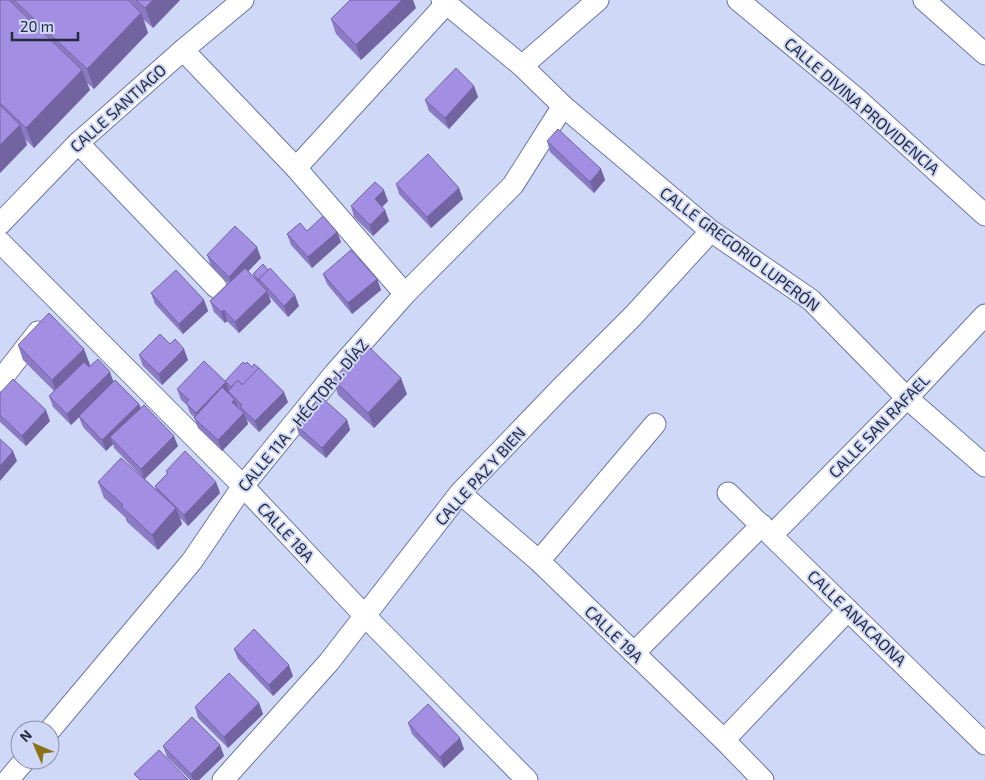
<svg xmlns="http://www.w3.org/2000/svg" width="985" height="780" font-family="'Exo 2',sans-serif">
  <rect width="100%" height="100%" fill="#cfd8f6"/>
  <g fill="none" stroke-linecap="round" stroke-linejoin="round">
    <defs>
      <g id="minor">
        <path d="M442,0L522,66L563,106L711,231L811,300L907,398L985,466"/>
        <path d="M738,0L856,98L985,215"/>
        <path d="M924,0L985,54"/>
        <path d="M183,50L296,168L405,294"/>
        <path d="M522,66L598,0"/>
        <path d="M78,143L216,287"/>
        <path d="M296,168L446,4"/>
        <path d="M0,224L78,143L183,50L243,0"/>
        <path d="M0,242L243,486L365,616L527,780"/>
        <path d="M0,381L38,332"/>
        <path d="M460,493L539,561L724,740L763,780"/>
        <path d="M728,493L985,744"/>
        <path d="M772,535L907,398L985,315"/>
        <path d="M539,561L655,424"/>
        <path d="M634,653L762,525"/>
        <path d="M50,730L192,561L243,486L335,373L405,294L513,185L563,106"/>
        <path d="M724,740L848,610"/>
        <path d="M8,780L25,760"/>
        <path d="M223,780L329,662L460,493L560,389L633,316L711,231"/>
      </g>
    </defs>
    <use href="#minor" stroke="#6d79a5" stroke-width="23"/>
    <use href="#minor" stroke="#fff" stroke-width="21"/>
  </g>
  <g fill="#8b7bc4">
    <path d="M0,0H180L153,28L144,20L148,33L94,89L86,82L90,90L34,148L26,140L27,145L0,173Z"/>
    <path d="M416,8L361,60L336,34L331,19Z"/>
    <path d="M474,86L478,97L449,129L429,111L425,100Z"/>
    <path d="M547,141L601,169L605,180L594,193L550,152Z"/>
    <path d="M396,184L463,199L431,228L399,194Z"/>
    <path d="M388,201L382,207L385,210L389,221L373,236L354,217L351,206Z"/>
    <path d="M307,231L337,232L341,242L312,268L291,245L287,234Z"/>
    <path d="M207,255L261,258L248,271L255,278L253,274L299,306L288,317L269,296L271,302L239,333L227,321L225,323L214,312L210,301L228,283L211,266Z"/>
    <path d="M323,274L377,279L381,290L352,314L327,284Z"/>
    <path d="M151,293L204,300L208,311L183,334L155,304Z"/>
    <path d="M170,344L188,360L162,385L143,366L139,355Z"/>
    <path d="M18,345L90,365L88,366L114,381L139,404L141,408L178,446L145,479L156,490L155,486L167,474L166,471L216,482L220,493L188,526L180,518L182,524L158,550L127,522L125,517L104,498L98,482L143,478L114,448L113,444L106,451L83,427L79,417L71,425L53,407L49,396L54,391L23,360Z"/>
    <path d="M245,364L252,367L288,402L259,432L247,420L248,424L222,451L198,428L194,417L190,413L187,405L181,400L177,389L225,381Z"/>
    <path d="M333,379L407,394L374,428L338,395Z"/>
    <path d="M0,393L50,421L26,446L0,422Z"/>
    <path d="M347,420L350,430L326,458L299,435L296,425Z"/>
    <path d="M234,649L293,676L273,696L238,659Z"/>
    <path d="M259,703L263,714L228,748L198,718L195,707Z"/>
    <path d="M408,723L464,749L444,768L412,734Z"/>
    <path d="M220,745L224,756L199,780H190L167,757L163,746Z"/>
  </g>
  <g fill="#7164a0">
    <path d="M153,0H180L153,28L145,8Z"/>
    <path d="M402,0H413L416,8L361,60L356,45Z"/>
    <path d="M141,13L148,33L94,89L87,69Z"/>
    <path d="M82,70L90,90L34,148L26,128Z"/>
    <path d="M474,86L478,97L449,129L445,118Z"/>
    <path d="M20,125L27,145L0,173V145Z"/>
    <path d="M601,169L605,180L594,193L590,182Z"/>
    <path d="M459,188L463,199L431,228L427,217Z"/>
    <path d="M384,190L388,201L379,210L375,199Z"/>
    <path d="M385,210L389,221L373,236L370,225Z"/>
    <path d="M337,232L341,242L312,268L308,257Z"/>
    <path d="M257,247L261,258L233,287L229,277Z"/>
    <path d="M377,279L381,290L352,314L348,303Z"/>
    <path d="M267,291L271,302L239,333L235,322Z"/>
    <path d="M295,295L299,306L288,317L284,306Z"/>
    <path d="M204,300L208,311L183,334L179,324Z"/>
    <path d="M224,310L227,321L225,323L221,312Z"/>
    <path d="M84,349L90,365L58,396L52,380Z"/>
    <path d="M184,349L188,360L162,385L159,374Z"/>
    <path d="M110,372L114,383L71,425L67,414Z"/>
    <path d="M401,378L407,394L374,428L368,413Z"/>
    <path d="M226,382L229,392L228,391L229,393L200,423L196,413Z"/>
    <path d="M284,392L288,402L259,432L255,421Z"/>
    <path d="M235,400L239,410L232,402Z"/>
    <path d="M139,404L143,415L110,437L113,444L106,451L102,440Z"/>
    <path d="M46,410L50,421L26,446L22,436Z"/>
    <path d="M244,413L248,424L222,451L218,440Z"/>
    <path d="M347,420L350,430L326,458L322,448Z"/>
    <path d="M174,436L178,446L144,479L141,469Z"/>
    <path d="M13,451L17,461L0,481V466Z"/>
    <path d="M216,482L220,493L188,526L184,515Z"/>
    <path d="M176,508L182,524L158,550L152,535Z"/>
    <path d="M289,665L293,676L273,696L269,685Z"/>
    <path d="M259,703L263,714L228,748L224,737Z"/>
    <path d="M460,738L464,749L444,768L440,757Z"/>
    <path d="M220,745L224,756L199,780H193L191,774Z"/>
  </g>
  <g fill="#a28fe4" stroke="#7164a0">
    <path d="M0,0H9L82,70L26,128L0,103Z"/>
    <path d="M14,0H128L141,13L87,69Z"/>
    <path d="M136,0H153L145,8Z"/>
    <path d="M350,0H402L356,45L331,19Z"/>
    <path d="M456,68L474,86L445,118L425,100Z"/>
    <path d="M0,105L20,125L0,145Z"/>
    <path d="M558,129L601,169L590,182L547,141Z"/>
    <path d="M428,154L459,188L427,217L396,184Z"/>
    <path d="M375,182L384,190L375,199L385,210L370,225L351,206Z"/>
    <path d="M323,216L337,232L308,257L287,234L300,223L307,231Z"/>
    <path d="M235,226L257,247L229,277L207,255Z"/>
    <path d="M351,250L377,279L348,303L323,274Z"/>
    <path d="M263,264L268,270L259,280L253,274Z"/>
    <path d="M245,268L267,291L235,322L224,310L221,312L210,301Z"/>
    <path d="M270,268L295,295L284,306L259,279Z"/>
    <path d="M176,270L204,300L179,324L151,293Z"/>
    <path d="M49,313L84,349L52,380L18,345Z"/>
    <path d="M160,334L170,344L175,339L184,349L159,374L139,355Z"/>
    <path d="M366,344L401,378L368,413L333,379Z"/>
    <path d="M98,359L110,372L67,414L49,396L84,362L89,367Z"/>
    <path d="M204,361L226,382L196,413L186,403L189,400L177,389Z"/>
    <path d="M243,362L245,364L247,362L252,367L254,364L259,368L242,385L238,380L237,382H236L231,387L225,381Z"/>
    <path d="M259,368L284,392L255,421L240,407L242,405L228,391L238,380L242,385Z"/>
    <path d="M13,379L46,410L22,436L0,415V393Z"/>
    <path d="M115,380L139,404L102,440L79,416Z"/>
    <path d="M222,387L235,400L232,402L244,413L218,440L194,418Z"/>
    <path d="M320,396L347,420L322,448L296,425Z"/>
    <path d="M144,405L174,436L141,469L110,437Z"/>
    <path d="M0,439L13,451L0,466Z"/>
    <path d="M185,451L216,482L184,515L155,486L168,473L166,471Z"/>
    <path d="M121,458L176,508L152,535L121,506L123,505L98,482Z"/>
    <path d="M254,629L289,665L269,685L234,649Z"/>
    <path d="M229,673L259,703L224,737L195,707Z"/>
    <path d="M428,704L460,738L440,757L408,723Z"/>
    <path d="M192,717L220,745L191,774L163,746Z"/>
    <path d="M159,750L188,780H140L134,774Z"/>
  </g>
  <g text-anchor="middle" stroke-width="4" stroke-linejoin="round" paint-order="stroke">
    <g font-size="16" fill="#252a3d" stroke="#cfd8f6">
      <text transform="translate(862 106) rotate(41)" y="6">CALLE DIVINA PROVIDENCIA</text>
      <text transform="translate(118 108) rotate(-42)" y="6">CALLE SANTIAGO</text>
      <text transform="translate(740 249) rotate(37)" y="6">CALLE GREGORIO LUPERÓN</text>
      <text transform="translate(303 415) rotate(-50)" y="6">CALLE 11A - HÉCTOR J. DÍAZ</text>
      <text transform="translate(879 426) rotate(-46)" y="6">CALLE SAN RAFAEL</text>
      <text transform="translate(480 476) rotate(-48)" y="6">CALLE PAZ Y BIEN</text>
      <text transform="translate(286 532) rotate(47)" y="6">CALLE 18A</text>
      <text transform="translate(857 618) rotate(44)" y="6">CALLE ANACAONA</text>
      <text transform="translate(614 634) rotate(44)" y="6">CALLE 19A</text>
    </g>
  </g>
  <g transform="translate(35 745) rotate(315)"><circle r="24" fill="#cfd8f6" stroke="#8b92ac"/>
  <path d="M0-4L9 19L0 12L-9 19Z" fill="#8b7215"/>
  <text y="-8" font-size="14" font-weight="bold" text-anchor="middle" fill="#252a3d">N</text>
  </g>
  <path d="M12 32v8h66v-8" fill="none" stroke="#252a3d" stroke-width="2.5"/>
  <text x="20" y="32" font-size="15" fill="#252a3d" stroke="#cfd8f6" stroke-width="4" paint-order="stroke">20 m</text>
</svg>
